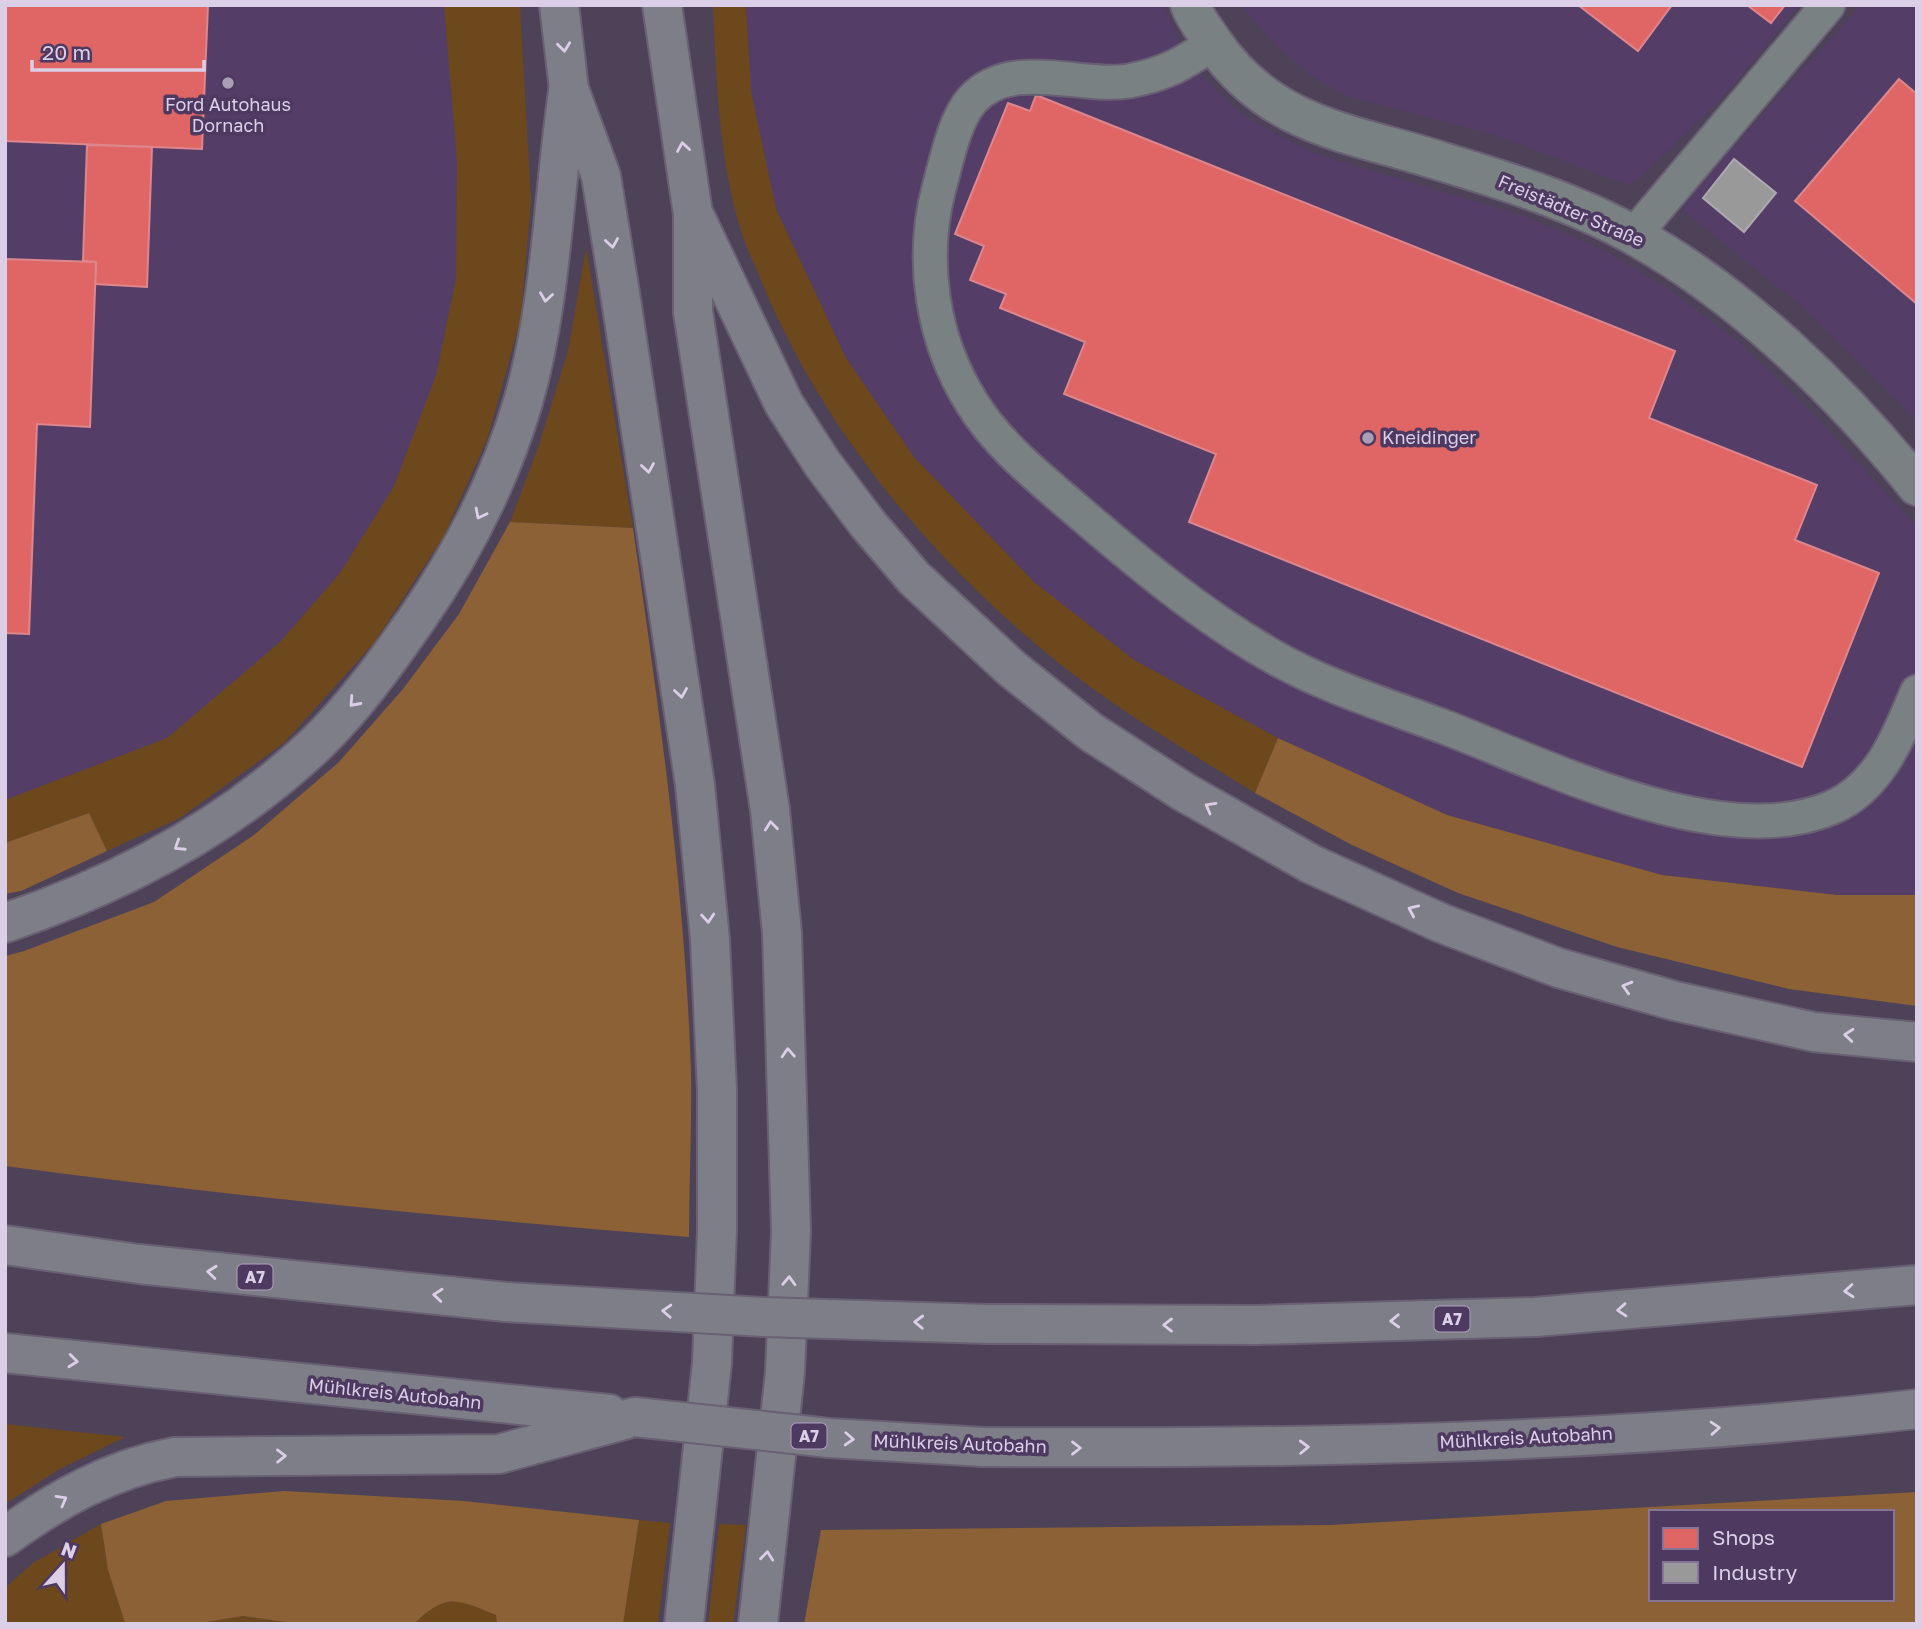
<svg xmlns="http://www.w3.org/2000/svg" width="1922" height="1629" font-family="'Golos Text',sans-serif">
  <rect width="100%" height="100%" fill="#4d4258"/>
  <g fill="#543e68">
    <path d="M5,5H444L457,161L456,278L436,375L394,486L340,573L280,642L167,738L5,800Z"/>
    <path d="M746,5H1164L1180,42L1207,81L1245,117L1313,153L1530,218L1607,252L1667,288L1742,345L1818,419L1917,527V895H1837L1662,875L1447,816L1278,738L1134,660L1034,582L914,457L846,358L776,209L751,91Z"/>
    <path d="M1241,5H1799L1722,98L1643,175L1628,185L1498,136L1347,96L1312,76L1277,46Z"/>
    <path d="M1861,5H1917V420L1805,309L1683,210L1688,197Z"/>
  </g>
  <g fill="#6d481d">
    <path d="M444,5H520L531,201L521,317L488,437L444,536L374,643L284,743L180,818L107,851L89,813L5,843V800L167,738L280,642L340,573L394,486L436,375L456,278L457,161Z"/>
    <path d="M713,5H746L751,91L776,209L846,358L914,457L1034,582L1134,660L1278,738L1255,793C1187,751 1118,710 1056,661C932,560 825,433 763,285C756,267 746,249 741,231C719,160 716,79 713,5Z"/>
    <path d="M586,248L633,528L510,522L538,448L568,351Z"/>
    <path d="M5,1424L125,1437L58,1470L5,1504Z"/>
    <path d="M639,1520L670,1523L658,1624H623Z"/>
    <path d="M101,1524L108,1570L125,1623L130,1624H5V1588L33,1563Z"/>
    <path d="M719,1524L746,1525L733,1624H708Z"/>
    <path d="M459,1600L496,1615L497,1624H414L434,1605Z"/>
    <path d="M243,1616L299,1624H194Z"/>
  </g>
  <g fill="#8c6135" fill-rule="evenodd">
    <path d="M510,522L633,528C659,709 685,890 691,1072C692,1127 689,1182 689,1237C460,1218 233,1197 5,1166V956L24,951L154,902L254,835L339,762L403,689L459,614Z"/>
    <path d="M1278,738L1447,815L1662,875L1837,895H1917V1006L1789,989L1617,947L1458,893L1352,845L1255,793Z"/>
    <path d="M89,813L107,851L21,891L5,894V843Z"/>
    <path d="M284,1491L464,1501L639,1520L623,1624H497L496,1615C456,1599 447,1592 414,1624H299L243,1616L194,1624L125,1623L108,1570L101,1524L166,1501Z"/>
    <path d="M1917,1492V1624H804L821,1530L1330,1525ZM1651,1512H1892V1599H1651Z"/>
  </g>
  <g fill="#e06666" stroke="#de868d" stroke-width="2">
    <path d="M5,5H208L202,149L5,141Z"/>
    <path d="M1578,5H1672L1638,51Z"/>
    <path d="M1747,5H1785L1771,23Z"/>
    <path d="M1899,79L1917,94V304L1795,201Z"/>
    <path d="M1036,95L1675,351L1649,418L1817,485L1795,540L1879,573L1802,767L1189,522L1216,454L1064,394L1085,342L1000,308L1006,294L970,280L984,246L955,234L1008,103L1030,111Z"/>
    <path d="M87,145L152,147L147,287L95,284L96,262L83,261Z"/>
    <path d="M5,259L96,262L90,427L37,424L29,634L5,633Z"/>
  </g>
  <path fill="#999" stroke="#ada9b0" stroke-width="2" d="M1734,159L1776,193L1744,232L1703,198Z"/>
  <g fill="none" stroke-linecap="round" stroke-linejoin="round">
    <defs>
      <g id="service">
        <path d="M1214,43C1182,64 1166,74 1129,81C1080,89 1010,57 972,100C954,120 946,163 939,188C920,260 932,340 972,403C997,444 1037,476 1073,507C1136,561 1200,615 1272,656C1326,687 1389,706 1447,728C1551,768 1724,855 1833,807C1879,787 1899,736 1917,692"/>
        <path d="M1634,235L1828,5"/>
      </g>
      <path id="minor" d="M1190,5C1195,18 1204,29 1212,41C1270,127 1349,132 1440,161C1506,181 1577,203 1637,237C1742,296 1841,392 1917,486"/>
      <g id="motorway">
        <path d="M559,5L569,89L601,176L619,287L695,785L710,940L717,1090V1230L712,1363L684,1624"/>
        <path d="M662,5L693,214V312L770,810L782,933L791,1231L785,1372L758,1624"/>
        <path d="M696,219L784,404L822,463L867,523L914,578L1011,668L1091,732L1184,792L1311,864L1441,923L1559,968L1675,1001L1814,1032L1917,1042"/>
        <path d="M5,923C120,884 229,827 317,743C355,706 386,663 416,620C462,554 500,480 523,402C552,301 553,196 568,92"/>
        <path d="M5,1245L139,1264L506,1302"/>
        <path d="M987,1324L1257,1325L1535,1317L1917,1285"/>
        <path d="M5,1353L609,1414"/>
        <path d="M984,1447C1295,1449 1607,1444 1917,1409"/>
        <path d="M5,1537C57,1499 111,1469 175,1457L499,1454L635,1417"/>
      </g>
    </defs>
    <use href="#service" stroke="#696073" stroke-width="37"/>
    <use href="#minor" stroke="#696073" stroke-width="42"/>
    <use href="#motorway" stroke="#696073" stroke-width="42"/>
    <use href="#service" stroke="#7a8183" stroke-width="33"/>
    <use href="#minor" stroke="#7a8183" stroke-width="38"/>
    <use href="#motorway" stroke="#7d7e87" stroke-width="38"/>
    <defs>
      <g id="motorway-bridge">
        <path d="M506,1302L764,1317L987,1324"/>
        <path d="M635,1417L829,1438L984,1447"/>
      </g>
    </defs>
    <use href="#motorway-bridge" stroke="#696073" stroke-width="42" stroke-linecap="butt"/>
    <use href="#motorway-bridge" stroke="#7d7e87" stroke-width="38"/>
  </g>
  <defs><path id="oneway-chevron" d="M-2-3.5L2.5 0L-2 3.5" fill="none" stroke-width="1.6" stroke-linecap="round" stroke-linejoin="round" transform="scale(1.75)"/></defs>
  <g stroke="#dbcfe7">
    <use href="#oneway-chevron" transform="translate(564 47) rotate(83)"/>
    <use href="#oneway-chevron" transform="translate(683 147) rotate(-99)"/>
    <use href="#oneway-chevron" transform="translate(612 243) rotate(81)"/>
    <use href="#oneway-chevron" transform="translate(546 297) rotate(98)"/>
    <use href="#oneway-chevron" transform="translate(648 468) rotate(81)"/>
    <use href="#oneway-chevron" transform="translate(480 514) rotate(117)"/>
    <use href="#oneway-chevron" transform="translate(681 693) rotate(81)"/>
    <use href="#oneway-chevron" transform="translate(354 702) rotate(132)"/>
    <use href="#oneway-chevron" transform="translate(1210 807) rotate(-151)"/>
    <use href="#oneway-chevron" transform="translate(771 826) rotate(-96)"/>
    <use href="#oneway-chevron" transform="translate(179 846) rotate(147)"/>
    <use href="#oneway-chevron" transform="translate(1413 910) rotate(-156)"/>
    <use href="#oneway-chevron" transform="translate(708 918) rotate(85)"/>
    <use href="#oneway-chevron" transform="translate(1627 987) rotate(-164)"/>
    <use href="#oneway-chevron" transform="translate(1849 1035) rotate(-175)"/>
    <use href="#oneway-chevron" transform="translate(788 1053) rotate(-93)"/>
    <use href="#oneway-chevron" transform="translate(212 1272) rotate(-174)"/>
    <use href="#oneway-chevron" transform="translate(789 1281) rotate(-88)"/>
    <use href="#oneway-chevron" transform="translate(1849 1291) rotate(175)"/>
    <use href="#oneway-chevron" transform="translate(438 1295) rotate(-175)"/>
    <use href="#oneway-chevron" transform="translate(1622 1310) rotate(176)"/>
    <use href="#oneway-chevron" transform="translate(667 1311) rotate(-177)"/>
    <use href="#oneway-chevron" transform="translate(1395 1321) rotate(178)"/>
    <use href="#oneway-chevron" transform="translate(919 1322) rotate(-178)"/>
    <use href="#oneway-chevron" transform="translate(1168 1325) rotate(-180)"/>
    <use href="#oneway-chevron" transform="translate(73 1361) rotate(6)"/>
    <use href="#oneway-chevron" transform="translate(1715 1428) rotate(-4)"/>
    <use href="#oneway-chevron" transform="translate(849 1439) rotate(3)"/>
    <use href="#oneway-chevron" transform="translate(1304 1447) rotate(-2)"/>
    <use href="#oneway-chevron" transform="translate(1076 1448)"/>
    <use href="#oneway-chevron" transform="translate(281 1456) rotate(-1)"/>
    <use href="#oneway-chevron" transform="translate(62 1500) rotate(-29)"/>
    <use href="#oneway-chevron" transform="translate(767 1556) rotate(-84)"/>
  </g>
  <g fill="#a99eb5" stroke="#4e3961" stroke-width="2.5">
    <circle cx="228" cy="83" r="7"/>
    <circle cx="1368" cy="438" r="7"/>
  </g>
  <g text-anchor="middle" stroke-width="7" stroke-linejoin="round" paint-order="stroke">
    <g fill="#4e3961" stroke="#b1a2bf" stroke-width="2">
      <rect x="237.5" y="1264.5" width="35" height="25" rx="5"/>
      <rect x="1434.5" y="1306.5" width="35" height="25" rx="5"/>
      <rect x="791.5" y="1423.5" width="35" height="25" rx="5"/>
    </g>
    <g font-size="16" font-weight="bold" fill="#dbcfe7">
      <text x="255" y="1283">A7</text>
      <text x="1452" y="1325">A7</text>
      <text x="809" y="1442">A7</text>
    </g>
    <g font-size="18" fill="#dbcfe7" stroke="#4e3961">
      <text x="228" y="111">Ford Autohaus<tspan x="228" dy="21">Dornach</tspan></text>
      <text x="1382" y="444" text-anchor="start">Kneidinger</text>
    </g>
    <g font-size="18" fill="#dbcfe7" stroke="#4e3961">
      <text transform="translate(1571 211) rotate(23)" y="6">Freistädter Straße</text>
      <text transform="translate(395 1394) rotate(6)" y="6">Mühlkreis Autobahn</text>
      <text transform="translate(1526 1438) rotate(-3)" y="6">Mühlkreis Autobahn</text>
      <text transform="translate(960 1444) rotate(2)" y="6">Mühlkreis Autobahn</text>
    </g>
  </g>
  <rect width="1922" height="1629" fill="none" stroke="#dbcfe7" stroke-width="14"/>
  <rect x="1649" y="1510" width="245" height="91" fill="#4e3961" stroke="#867597" stroke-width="2"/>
  <rect x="1663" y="1528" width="35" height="21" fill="#e06666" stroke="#867597" stroke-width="2"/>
  <text x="1712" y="1545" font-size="21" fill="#dbcfe7">Shops</text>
  <rect x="1663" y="1562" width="35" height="21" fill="#999999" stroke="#867597" stroke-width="2"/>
  <text x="1712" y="1580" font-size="21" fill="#dbcfe7">Industry</text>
  <g transform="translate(63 1566) rotate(21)" stroke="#4e3961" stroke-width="5" paint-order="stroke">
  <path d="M0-5L12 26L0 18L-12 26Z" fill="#dbcfe7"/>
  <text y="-10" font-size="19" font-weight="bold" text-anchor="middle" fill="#dbcfe7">N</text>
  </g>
  <path d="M32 60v10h172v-10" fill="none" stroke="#dbcfe7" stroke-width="3.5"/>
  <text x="42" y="60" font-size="21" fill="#dbcfe7" stroke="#4e3961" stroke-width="5" paint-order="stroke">20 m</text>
</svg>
